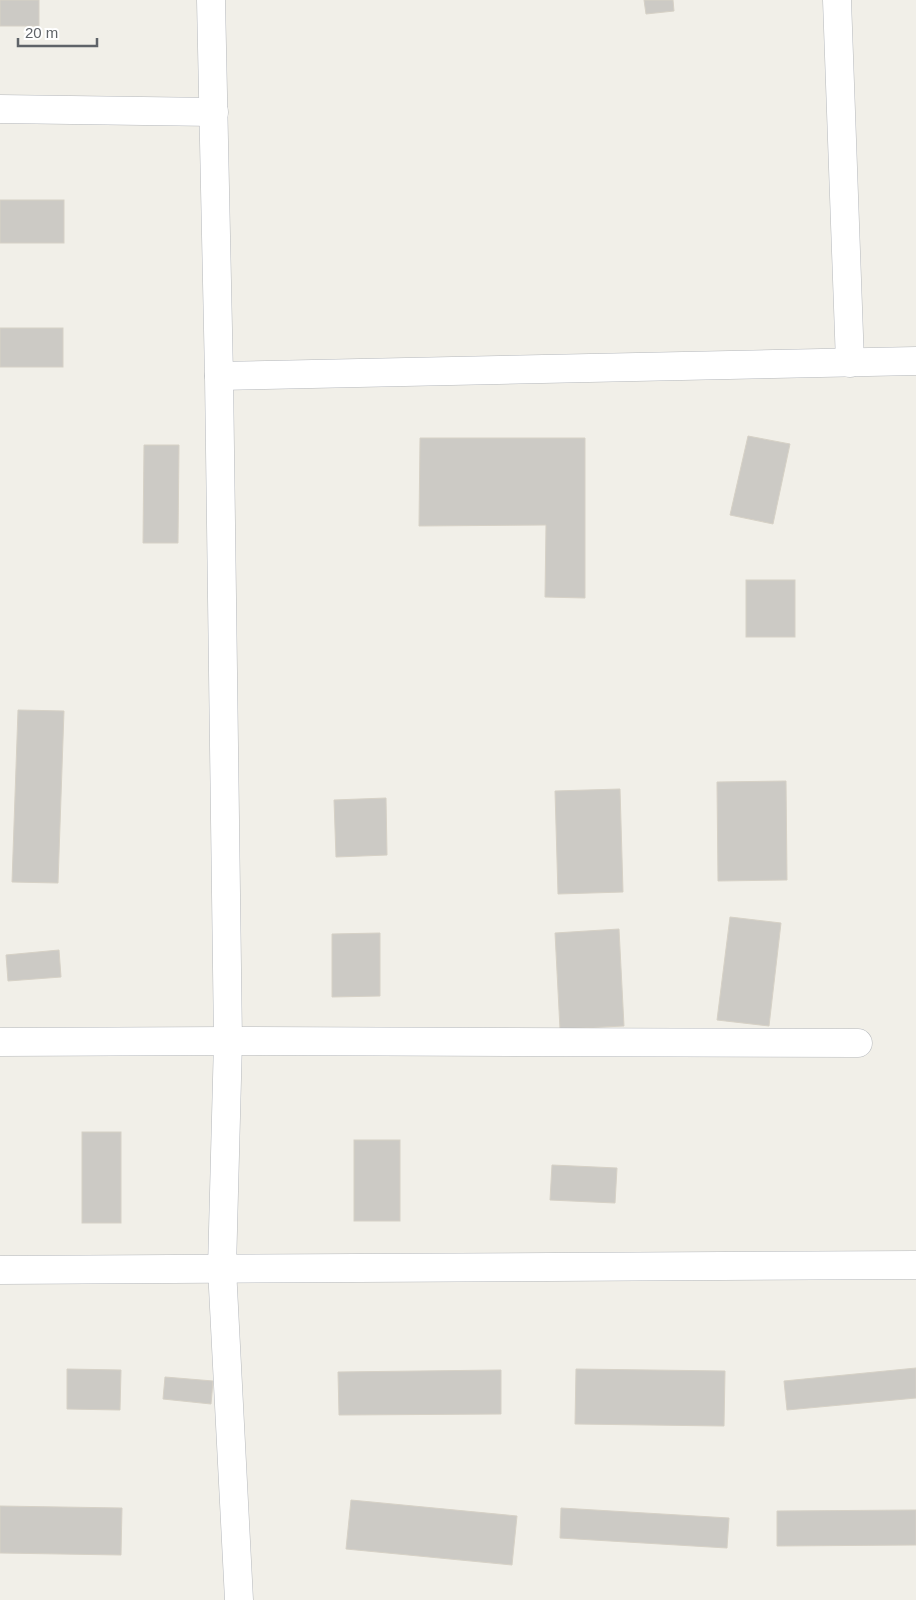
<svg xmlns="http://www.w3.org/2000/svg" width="916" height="1600" font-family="Helvetica,sans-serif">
  <rect width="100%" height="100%" fill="#f1efe8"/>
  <g fill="#cccac5" stroke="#d6d1c6">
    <rect x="0" y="0" width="39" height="26"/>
    <path d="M644,0H673L674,11L646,14Z"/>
    <rect x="0" y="200" width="64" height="43"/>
    <rect x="0" y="328" width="63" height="39"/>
    <path d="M748,436L790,444L773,524L730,515Z"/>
    <path d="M420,438H585V598L545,597L546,525L419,526Z"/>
    <path d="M144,445H179L178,543H143Z"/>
    <rect x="746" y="580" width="49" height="57"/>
    <path d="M18,710L64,711L58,883L12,882Z"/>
    <path d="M786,781L787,880L718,881L717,782Z"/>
    <path d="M620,789L623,892L558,894L555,791Z"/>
    <path d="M386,798L387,855L336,857L334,800Z"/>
    <path d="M730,917L781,923L769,1026L717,1020Z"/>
    <path d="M619,929L624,1026L560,1029L555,933Z"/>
    <path d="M380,933V996L332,997V934Z"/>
    <path d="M59,950L61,977L8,981L6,955Z"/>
    <rect x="82" y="1132" width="39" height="91"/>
    <rect x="354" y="1140" width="46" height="81"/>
    <path d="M552,1165L617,1168L615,1203L550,1200Z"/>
    <path d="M916,1368V1398L787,1410L784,1381Z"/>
    <path d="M67,1369L121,1370L120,1410L67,1409Z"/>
    <path d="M576,1369L725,1371L724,1426L575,1424Z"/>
    <path d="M501,1370V1414L339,1415L338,1372Z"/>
    <path d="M165,1377L213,1381L211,1404L163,1399Z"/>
    <path d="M351,1500L517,1516L512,1565L346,1549Z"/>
    <path d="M0,1506L122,1508L121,1555L0,1553Z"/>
    <path d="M561,1508L729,1518L727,1548L560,1538Z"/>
    <path d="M916,1510V1545L777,1546V1511Z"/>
  </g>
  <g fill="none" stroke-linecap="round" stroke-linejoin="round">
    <defs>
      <g id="minor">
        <path d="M211,0L219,376L228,1041L222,1268L239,1600"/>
        <path d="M837,0L850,363"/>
        <path d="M0,109L214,112"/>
        <path d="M219,376L916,361"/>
        <path d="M0,1042L228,1041L858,1043"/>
        <path d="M0,1270L916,1265"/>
      </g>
    </defs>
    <use href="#minor" stroke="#b5b8bc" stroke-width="29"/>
    <use href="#minor" stroke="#fff" stroke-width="28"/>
  </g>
  <path d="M18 38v8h79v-8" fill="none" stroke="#5f6368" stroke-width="2.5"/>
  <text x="25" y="38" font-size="15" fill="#5f6368" stroke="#ffffff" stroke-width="4" paint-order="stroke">20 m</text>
</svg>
